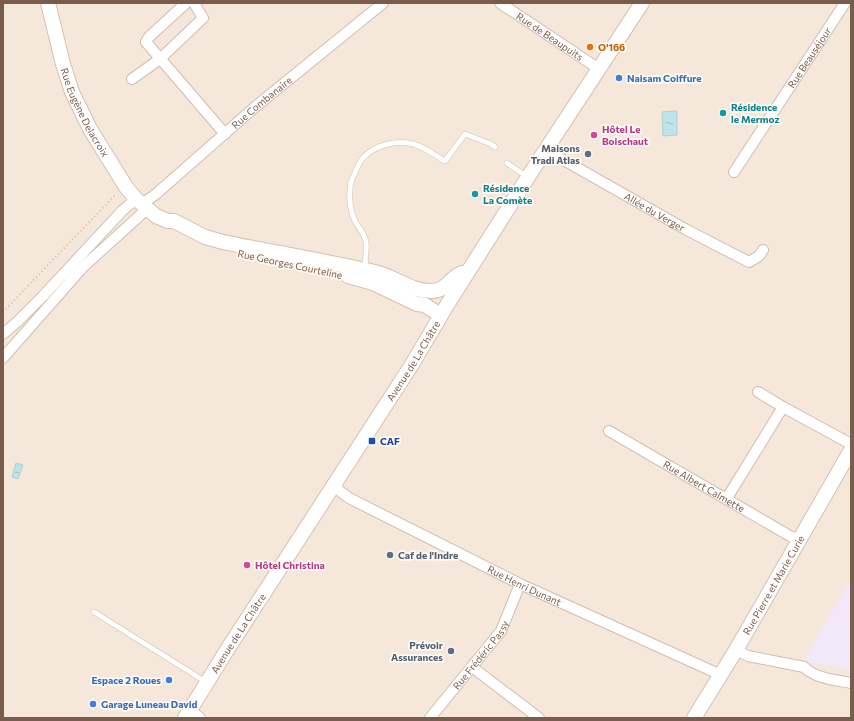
<svg xmlns="http://www.w3.org/2000/svg" width="854" height="721" font-family="Commissioner,sans-serif">
  <defs>
    <pattern id="water-ripples" width="26" height="14" patternUnits="userSpaceOnUse"><rect width="26" height="14" fill="#bfe3e8"/><path d="M2 4q2-2 4 0t4 0M15 11q2-2 4 0t4 0" fill="none" stroke="#a0bbbe"/></pattern>
  </defs>
  <rect width="100%" height="100%" fill="#fdf6ec"/>
  <rect fill="#f5e8da" x="3" y="3" width="848" height="715"/>
  <path fill="#f3e8fa" d="M851,579V670L804,661Z"/>
  <g fill="url(#water-ripples)" stroke="#a5d3da">
    <path d="M677,111V135L663,136L662,112Z"/>
    <path d="M16,463L23,465L18,479L12,477Z"/>
  </g>
  <g fill="none" stroke-linecap="round" stroke-linejoin="round">
    <defs>
      <g id="lane">
        <path d="M507,163L526,176"/>
        <path d="M365,269C365,263 367,247 366,242C365,235 360,229 356,223C351,213 349,201 350,190C350,184 352,178 355,173C357,168 359,163 362,159C374,145 395,140 413,144C425,147 434,155 445,161L465,134L491,144L495,147"/>
        <path d="M94,612L206,682"/>
      </g>
      <g id="street">
        <path d="M186,3L149,37L146,42L225,134"/>
        <path id="s1" d="M500,3L599,69"/>
        <path d="M132,79L160,59L203,18L194,3"/>
        <path id="s2" d="M546,150L685,229L749,262L759,256L763,250"/>
        <path id="s3" d="M734,172L845,3"/>
        <path id="s4" d="M142,204L156,194L255,107L383,3"/>
        <path d="M3,334L17,322L43,296L122,211L136,199"/>
        <path d="M3,358L83,267L147,209"/>
        <path d="M758,392L783,407L851,444"/>
        <path id="s5" d="M609,431L790,536L800,541"/>
        <path id="s6" d="M333,486L349,498L520,584L721,675"/>
        <path d="M727,498L783,407"/>
        <path d="M736,650L748,656L804,667C816,679 836,680 851,683"/>
        <path d="M472,667L539,718"/>
        <path d="M190,710L200,718"/>
        <path id="s7" d="M430,718L501,631L520,584"/>
      </g>
      <g id="secondary">
        <path id="s8" d="M48,3L63,64L72,92L90,129L126,187L136,199L156,216L168,221H174L205,237L223,242C273,252 324,261 375,272C394,276 411,292 432,291C448,290 449,278 462,273"/>
        <path d="M348,276L373,283L417,304L425,305L440,315"/>
        <path id="s9" d="M185,718L227,650L411,366L447,305L528,177L642,3"/>
        <path id="s10" d="M694,718L736,650L851,450"/>
      </g>
    </defs>
    <use href="#lane" stroke="#d1beb0" stroke-width="6"/>
    <use href="#street" stroke="#d1beb0" stroke-width="12"/>
    <use href="#secondary" stroke="#d6c0b0" stroke-width="16"/>
    <g stroke="#d9b8a5" stroke-width="2" stroke-dasharray="1 3" stroke-linecap="butt">
      <path d="M3,229H7"/>
      <path d="M3,312L116,194"/>
    </g>
    <use href="#lane" stroke="#fff" stroke-width="5"/>
    <use href="#street" stroke="#fff" stroke-width="10"/>
    <use href="#secondary" stroke="#fff" stroke-width="14"/>
  </g>
  <circle fill="#e8710a" stroke="#fffaf3" stroke-width="1.5" cx="590" cy="47" r="4"/>
  <g fill="#3f7fe0" stroke="#fffaf3" stroke-width="1.5">
    <circle cx="619" cy="78" r="4"/>
    <circle cx="169" cy="680" r="4"/>
    <circle cx="93" cy="704" r="4"/>
  </g>
  <g fill="#0f9aa8" stroke="#fffaf3" stroke-width="1.5">
    <circle cx="723" cy="113" r="4"/>
    <circle cx="475" cy="194" r="4"/>
  </g>
  <g fill="#d1479c" stroke="#fffaf3" stroke-width="1.5">
    <circle cx="594" cy="135" r="4"/>
    <circle cx="247" cy="565" r="4"/>
  </g>
  <g fill="#5c6f8a" stroke="#fffaf3" stroke-width="1.5">
    <circle cx="588" cy="154" r="4"/>
    <circle cx="390" cy="555" r="4"/>
    <circle cx="451" cy="651" r="4"/>
  </g>
  <rect fill="#1a4fb4" stroke="#fffaf3" stroke-width="1.5" x="368" y="437" width="8" height="8" rx="2"/>
  <g text-anchor="middle" stroke-width="3.5" stroke-linejoin="round" paint-order="stroke">
    <g font-size="10" fill="#7a5c4d" stroke="#fffaf3">
      <text dy="4" stroke="none"><textPath href="#s1" startOffset="60">Rue de Beaupuits</textPath></text>
      <text dy="4" stroke="none"><textPath href="#s3" startOffset="137">Rue Beauséjour</textPath></text>
      <text dy="4" stroke="none"><textPath href="#s4" startOffset="157">Rue Combanaire</textPath></text>
      <text dy="4" stroke="none"><textPath href="#s8" startOffset="116">Rue Eugène Delacroix</textPath></text>
      <text dy="4" stroke="none"><textPath href="#s2" startOffset="125">Allée du Verger</textPath></text>
      <text transform="translate(290 264) rotate(12)" y="4">Rue Georges Courteline</text>
      <text dy="4" stroke="none"><textPath href="#s9" startOffset="424">Avenue de La Châtre</textPath></text>
      <text dy="4" stroke="none"><textPath href="#s5" startOffset="110">Rue Albert Calmette</textPath></text>
      <text dy="4" stroke="none"><textPath href="#s6" startOffset="216">Rue Henri Dunant</textPath></text>
      <text dy="4" stroke="none"><textPath href="#s10" startOffset="155">Rue Pierre et Marie Curie</textPath></text>
      <text dy="4" stroke="none"><textPath href="#s9" startOffset="100">Avenue de La Châtre</textPath></text>
      <text dy="4" stroke="none"><textPath href="#s7" startOffset="81">Rue Frédéric Passy</textPath></text>
    </g>
    <g font-size="10" font-weight="bold" fill="#c56008" stroke="#fffaf3" text-anchor="start">
      <text x="598" y="51">O'166</text>
    </g>
    <g font-size="10" font-weight="bold" fill="#366cbe" stroke="#fffaf3" text-anchor="start">
      <text x="627" y="82">Naisam Coiffure</text>
      <text x="161" y="684" text-anchor="end">Espace 2 Roues</text>
      <text x="101" y="708">Garage Luneau David</text>
    </g>
    <g font-size="10" font-weight="bold" fill="#0d838f" stroke="#fffaf3" text-anchor="start">
      <text x="731" y="111">Résidence<tspan x="731" dy="12">le Mermoz</tspan></text>
      <text x="483" y="192">Résidence<tspan x="483" dy="12">La Comète</tspan></text>
    </g>
    <g font-size="10" font-weight="bold" fill="#b23c85" stroke="#fffaf3" text-anchor="start">
      <text x="602" y="133">Hôtel Le<tspan x="602" dy="12">Boischaut</tspan></text>
      <text x="255" y="569">Hôtel Christina</text>
    </g>
    <g font-size="10" font-weight="bold" fill="#4e5e75" stroke="#fffaf3" text-anchor="end">
      <text x="580" y="152">Maisons<tspan x="580" dy="12">Tradi Atlas</tspan></text>
      <text x="398" y="559" text-anchor="start">Caf de l'Indre</text>
      <text x="443" y="649">Prévoir<tspan x="443" dy="12">Assurances</tspan></text>
    </g>
    <g font-size="10" font-weight="bold" fill="#164399" stroke="#fffaf3" text-anchor="start">
      <text x="380" y="445">CAF</text>
    </g>
  </g>
  <rect width="854" height="721" fill="none" stroke="#7a5c4d" stroke-width="8"/>
</svg>
